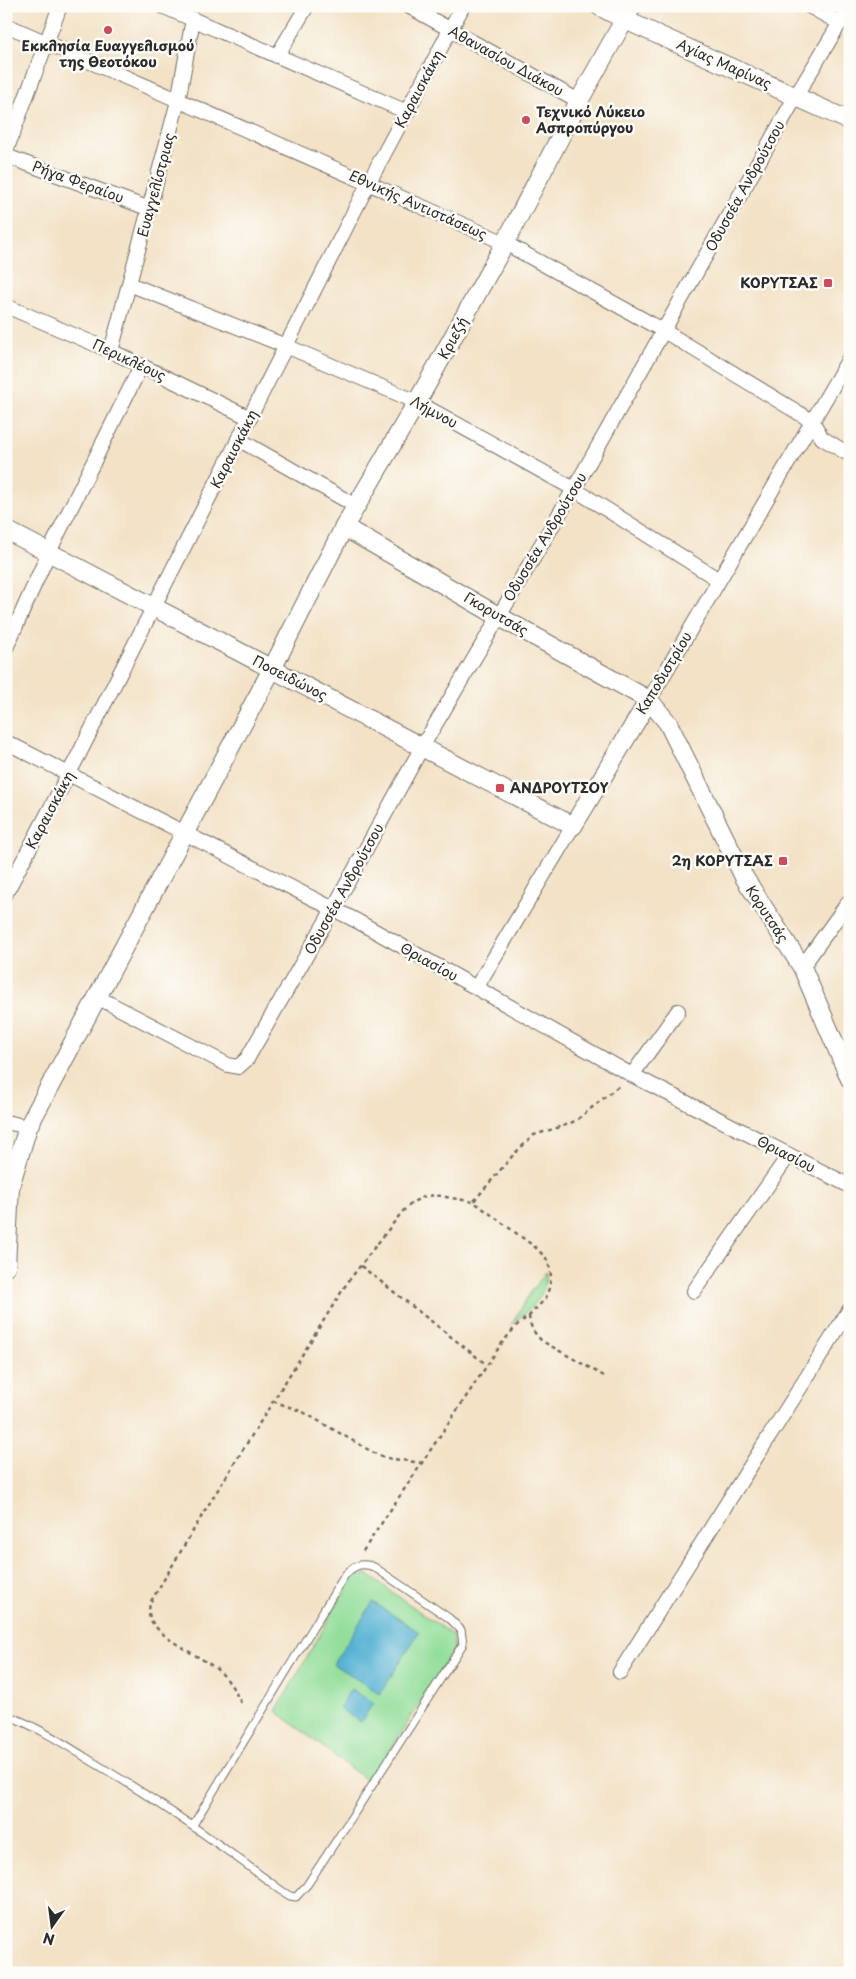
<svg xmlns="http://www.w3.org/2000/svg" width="856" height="1979" font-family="'Playpen Sans',sans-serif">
  <rect width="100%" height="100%" fill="#fdfcf7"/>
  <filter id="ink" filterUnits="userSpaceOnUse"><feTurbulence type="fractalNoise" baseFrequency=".02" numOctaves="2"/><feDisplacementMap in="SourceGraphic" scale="10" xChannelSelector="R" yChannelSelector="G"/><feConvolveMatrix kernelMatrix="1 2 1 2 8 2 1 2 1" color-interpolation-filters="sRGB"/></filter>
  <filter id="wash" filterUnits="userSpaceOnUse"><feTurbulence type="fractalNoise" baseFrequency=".0096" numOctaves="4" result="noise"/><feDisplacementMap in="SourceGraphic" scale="20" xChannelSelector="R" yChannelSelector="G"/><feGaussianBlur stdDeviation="1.12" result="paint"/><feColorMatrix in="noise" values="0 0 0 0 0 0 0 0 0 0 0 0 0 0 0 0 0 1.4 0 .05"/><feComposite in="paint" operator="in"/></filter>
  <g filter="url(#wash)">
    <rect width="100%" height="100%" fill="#f3e2c6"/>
    <g fill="#93de9a" stroke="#5f8462">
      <path d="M546,1272C547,1298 529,1310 511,1325L527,1298Z"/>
      <path d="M367,1574L452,1635L454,1649L370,1783L276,1711L353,1577Z"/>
    </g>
    <g fill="#56b2d4" stroke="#406e80">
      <path d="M373,1602L419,1632L380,1694L333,1664Z"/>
      <path d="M351,1689L373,1703L361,1722L339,1708Z"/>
    </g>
  </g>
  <g filter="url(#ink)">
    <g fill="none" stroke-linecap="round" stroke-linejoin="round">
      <defs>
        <path id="service" d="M6,1715C37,1726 66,1745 93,1762C159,1801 221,1845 282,1891L290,1896L296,1897L307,1885L355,1812L463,1644L461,1630L449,1618L374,1567C361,1562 353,1566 345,1575L193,1825"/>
        <g id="minor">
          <path d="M162,6L407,112"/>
          <path d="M408,6L579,101"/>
          <path d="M809,6L840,23"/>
          <path d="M6,25L505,243L664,331L812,421L822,438L850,455"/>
          <path d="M277,56L307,6"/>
          <path d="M6,151L60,6"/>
          <path d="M6,156L150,209"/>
          <path d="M129,284L286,346L417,402L574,489L719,580"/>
          <path d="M6,306L111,351L250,418"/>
          <path d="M111,351L178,101L193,19"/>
          <path d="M238,439L356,506"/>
          <path d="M6,648L49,552L141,366"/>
          <path d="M649,700L850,357"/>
          <path d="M6,742L357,921L632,1075L850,1186"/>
          <path d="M6,893L78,756L369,182L463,6"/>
          <path d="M802,967L850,900"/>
          <path d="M476,988L573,826"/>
          <path d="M97,997L228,1065L238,1067L247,1059L333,909L422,747L574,489L796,96L850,6"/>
          <path d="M632,1075L678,1011"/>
          <path d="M6,1122L28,1127"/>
          <path d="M694,1291L789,1155"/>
          <path d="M620,1672L850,1309"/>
        </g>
        <g id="tertiary">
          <path d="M599,6L625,20L850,121"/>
          <path d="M344,527L498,616L649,700L668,723L744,877L802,967L850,1079"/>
          <path d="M6,530L573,826L649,700"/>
          <path d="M6,1266L10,1186L28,1127L272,669L344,527L417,402L505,243L579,101L632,6"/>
        </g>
      </defs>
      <use href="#service" stroke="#716b61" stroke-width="9"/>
      <use href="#minor" stroke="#716b61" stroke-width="16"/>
      <use href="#tertiary" stroke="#716b61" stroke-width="20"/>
      <g stroke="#716b61" stroke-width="2.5" stroke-dasharray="4 4" stroke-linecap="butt">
        <path d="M474,1201L514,1154L534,1135L569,1124L578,1119L621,1084"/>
        <path d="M361,1266L487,1365"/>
        <path d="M529,1316C530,1327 534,1333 542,1341L604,1376"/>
        <path d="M273,1401L303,1412L374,1453L387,1458L422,1463"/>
        <path d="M241,1703C235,1691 229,1680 219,1671C200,1655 166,1643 152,1622C148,1616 149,1610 150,1603L209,1504L347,1283L402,1212L413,1202L423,1197L435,1195L474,1202L535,1247L546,1258L551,1271L550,1285L546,1298L529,1316L517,1325L502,1343L361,1554"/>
      </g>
      <use href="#service" stroke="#fff" stroke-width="7"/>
      <use href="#minor" stroke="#fff" stroke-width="14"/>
      <use href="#tertiary" stroke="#fff" stroke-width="18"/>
    </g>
  </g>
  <g fill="#d1495b" stroke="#fdfcf7" stroke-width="2">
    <circle cx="108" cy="30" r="5"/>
    <circle cx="526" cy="120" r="5"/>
    <rect x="823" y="278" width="10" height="10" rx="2.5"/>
    <rect x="495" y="783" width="10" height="10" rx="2.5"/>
    <rect x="778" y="856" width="10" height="10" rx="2.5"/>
  </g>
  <g text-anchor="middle" stroke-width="5" stroke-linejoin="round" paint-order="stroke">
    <g font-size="14" font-weight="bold" fill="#2b2b2b" stroke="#fdfcf7" text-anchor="start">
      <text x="108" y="51" text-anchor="middle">Εκκλησία Ευαγγελισμού<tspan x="108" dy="16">της Θεοτόκου</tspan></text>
      <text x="536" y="117">Τεχνικό Λύκειο<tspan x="536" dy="16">Ασπροπύργου</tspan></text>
      <text x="818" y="288" text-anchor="end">ΚΟΡΥΤΣΑΣ</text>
      <text x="510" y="793">ΑΝΔΡΟΥΤΣΟΥ</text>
      <text x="773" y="866" text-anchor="end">2η ΚΟΡΥΤΣΑΣ</text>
    </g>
    <g font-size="14" fill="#2b2b2b" stroke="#fdfcf7">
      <text transform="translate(506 61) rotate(29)" y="5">Αθανασίου Διάκου</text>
      <text transform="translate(724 64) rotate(24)" y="5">Αγίας Μαρίνας</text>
      <text transform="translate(419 89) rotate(-62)" y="5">Καραισκάκη</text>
      <text transform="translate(78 182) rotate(20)" y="5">Ρήγα Φεραίου</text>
      <text transform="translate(156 185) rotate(-75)" y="5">Ευαγγελίστριας</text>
      <text transform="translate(745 186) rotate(-61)" y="5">Οδυσσέα Ανδρούτσου</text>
      <text transform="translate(418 205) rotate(24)" y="5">Εθνικής Αντιστάσεως</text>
      <text transform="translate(453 338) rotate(-61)" y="5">Κριεζή</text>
      <text transform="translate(129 360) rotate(25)" y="5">Περικλέους</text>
      <text transform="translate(434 412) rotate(28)" y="5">Λήμνου</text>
      <text transform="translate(234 449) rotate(-63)" y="5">Καραισκάκη</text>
      <text transform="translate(545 537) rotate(-59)" y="5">Οδυσσέα Ανδρούτσου</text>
      <text transform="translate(496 614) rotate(30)" y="5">Γκορυτσάς</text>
      <text transform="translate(664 673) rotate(-59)" y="5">Καποδιστρίου</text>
      <text transform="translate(290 678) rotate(27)" y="5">Ποσειδώνος</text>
      <text transform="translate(50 810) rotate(-62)" y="5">Καραισκάκη</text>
      <text transform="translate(344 889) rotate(-61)" y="5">Οδυσσέα Ανδρούτσου</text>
      <text transform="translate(767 914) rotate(57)" y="5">Κορυτσάς</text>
      <text transform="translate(429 962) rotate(29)" y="5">Θριασίου</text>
      <text transform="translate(786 1154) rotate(27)" y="5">Θριασίου</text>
    </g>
  </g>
  <rect width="856" height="1979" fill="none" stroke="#fdfcf7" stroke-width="25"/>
  <g transform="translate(52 1926) rotate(194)" stroke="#fdfcf7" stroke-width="4" paint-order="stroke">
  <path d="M0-4L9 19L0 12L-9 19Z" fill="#2b2b2b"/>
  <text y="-8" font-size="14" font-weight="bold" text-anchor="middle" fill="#2b2b2b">N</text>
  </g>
</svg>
